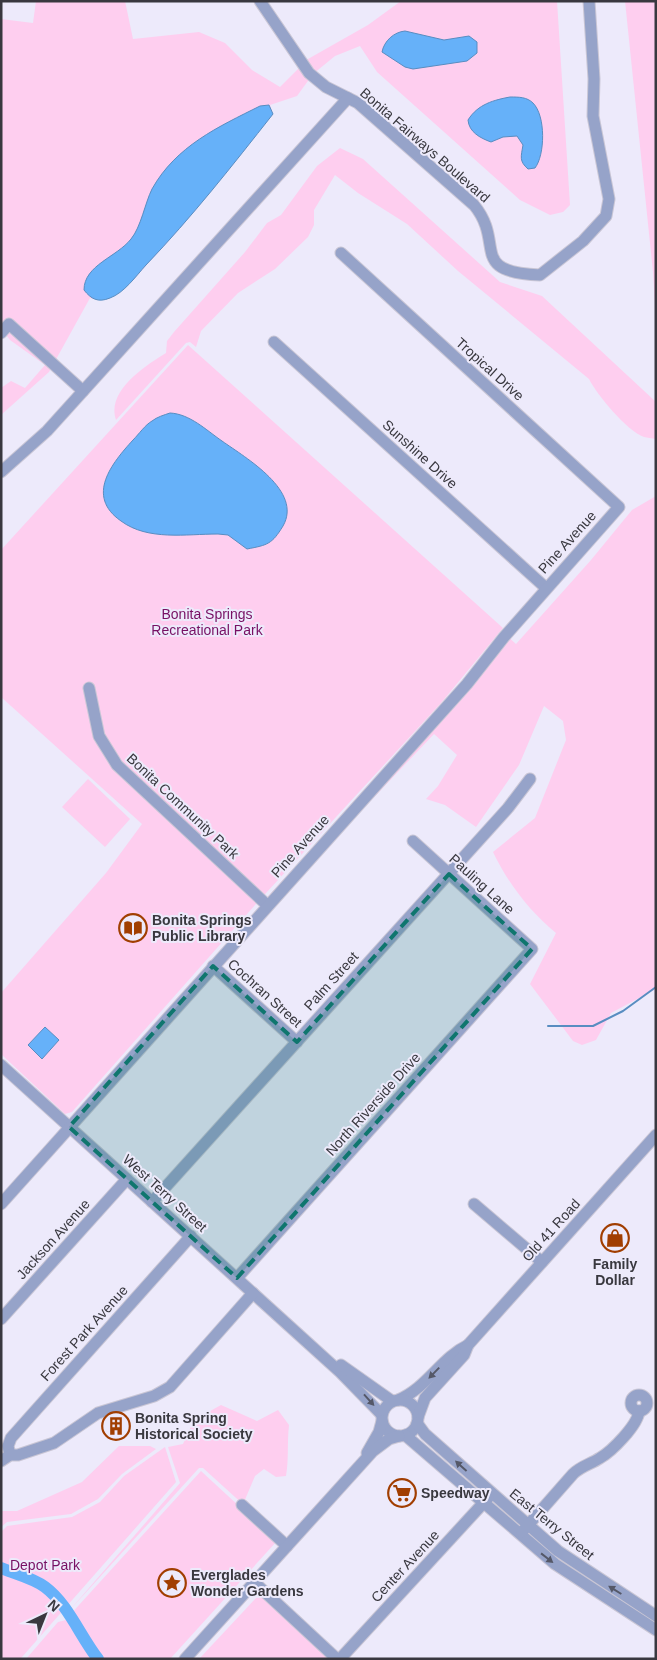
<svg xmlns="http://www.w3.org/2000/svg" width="657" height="1660" font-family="Helvetica,sans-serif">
  <rect width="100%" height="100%" fill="#edeafb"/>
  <g fill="#feceef">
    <path d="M36,1H125L133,39L199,32L225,43L252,70L280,87L308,59L368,25L401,1H557L570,205L563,212L550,215L520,200L377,72L360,46L335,56L313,74L297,96L270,105L273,114C233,164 195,214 151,260C139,273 127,289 112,297C105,301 98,300 90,298L49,372L1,415V388L11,381L25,388L45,365L10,340L1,328V19L33,23Z"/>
    <path d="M625,1H656V321L653,272Z"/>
    <path d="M340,148L363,159L500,282L542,296L656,402V439C652,438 647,438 644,437C627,431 597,395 589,379L458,271L407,224L358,193L335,175L314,210V225L308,237L275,269L238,293L201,331L196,347L190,342L186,343L116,420C106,391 145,366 166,353L167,341L174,332L245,252L267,223L281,215L317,166Z"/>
    <path d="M188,345L503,628L441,703L255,905L72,1112L65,1114L1,1054V993L106,873L142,824L1,697V550Z"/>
    <path d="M656,496V989L611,1013L596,1040L582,1045L573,1041L530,984L556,933C529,911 508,883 493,852L535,818L566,740L563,721L544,706L519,765L476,827L445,805L426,799L438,786L457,755L434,734L267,910L261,904L444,705L504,633L516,644L591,560L632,510Z"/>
    <path d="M88,779L130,819L105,847L62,807Z"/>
    <path d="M221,1405L257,1421L278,1410L289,1425C287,1442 289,1459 286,1476L276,1477L264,1469L255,1476L244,1502L246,1507L203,1468H199L69,1611L180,1483L168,1447L183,1444L194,1420Z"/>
    <path d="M119,1446H150L156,1449L122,1474L98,1499L71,1514L7,1522L1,1527V1511H17L82,1482Z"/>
    <path d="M165,1447L176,1482L22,1657L20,1659H1V1532L7,1526L72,1517L100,1502L124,1476Z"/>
    <path d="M201,1471L277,1541L170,1659H26L58,1622L70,1619L69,1616Z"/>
    <path d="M262,1597L329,1659H199L256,1598Z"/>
  </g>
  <g fill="#66b1f9" stroke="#588dc1">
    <path d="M405,31L444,40L469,36L477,42V53L467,61L413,69L405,67L382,52C384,41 394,32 405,31Z"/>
    <path d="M510,97C519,97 527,97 533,103C546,116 545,155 535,168L528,169C519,161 521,157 523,145L517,136L503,137L491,142C480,138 469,132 468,120C478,104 494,100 510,97Z"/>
    <path d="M269,105L273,114C232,166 192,217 146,265C136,276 124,293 110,298C98,303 91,299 84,290C84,265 117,257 131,239C141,227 145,203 152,189C176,146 218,127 260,106Z"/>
    <path d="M170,413C190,414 206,430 222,441C246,458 303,491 283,526C272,544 268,545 247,549L228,535L218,534C186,534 148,541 121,521C85,496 112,463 133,440C139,434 145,425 152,421C157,417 164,415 170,413Z"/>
    <path d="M45,1027L59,1040L42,1059L28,1045Z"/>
  </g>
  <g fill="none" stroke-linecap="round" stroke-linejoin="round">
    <path stroke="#588dc1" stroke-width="2" d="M548,1026H593L623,1011L656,987"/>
    <path stroke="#66b1f9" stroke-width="12" d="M1,1568C15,1574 33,1578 45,1587C68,1604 80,1636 98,1659"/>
    <defs>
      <g id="minor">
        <path d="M260,1L309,73L326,87L358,103L474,205C506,244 467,272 540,275L583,241L606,216L609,199L593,116L594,79L589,1"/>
        <path d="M1,333L9,324L83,391"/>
        <path d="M274,342L546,588"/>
        <path d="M1,472L47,431L348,98"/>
        <path d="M89,688L99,736L117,765L267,905"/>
        <path d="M213,966L297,1042"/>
        <path d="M1,1065L340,1372L382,1415"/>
        <path d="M152,1202L508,808L530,779"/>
        <path d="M1,1204L467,684L504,637L619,507L341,253"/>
        <path d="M474,1204L542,1262"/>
        <path d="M237,1278L532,949L413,841"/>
        <path d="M1,1319L127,1179"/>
        <path d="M341,1365L392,1401"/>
        <circle cx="639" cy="1403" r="8"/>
        <path d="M398,1400C427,1388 441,1358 468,1345"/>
        <circle cx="400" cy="1418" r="18"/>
        <path d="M418,1417L425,1398L464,1355L468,1345L656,1135"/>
        <path d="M417,1423L425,1434L558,1551L656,1616"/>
        <path d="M405,1435L555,1564L656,1630"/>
        <path d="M367,1453L379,1432L382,1421"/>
        <path d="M10,1455L8,1446L11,1438L191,1236"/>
        <path d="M1,1461L10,1455H18L54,1443L98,1413L154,1396L170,1387L253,1293"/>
        <path d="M242,1505L287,1546"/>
        <path d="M522,1532L573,1474C581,1466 591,1464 600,1458C612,1451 638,1425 639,1411"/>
        <path d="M254,1582L337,1659"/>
        <path d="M185,1659L373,1451L389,1439L399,1436"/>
        <path d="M340,1659L488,1498"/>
      </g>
    </defs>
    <use href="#minor" stroke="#c9c6d5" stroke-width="13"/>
    <use href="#minor" stroke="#96a3c9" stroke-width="11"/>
  </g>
  <defs><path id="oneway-solid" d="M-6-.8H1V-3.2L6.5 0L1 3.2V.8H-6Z" transform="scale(1.25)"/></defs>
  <g fill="#555868">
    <use href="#oneway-solid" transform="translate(434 1373) rotate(134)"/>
    <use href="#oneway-solid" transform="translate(369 1400) rotate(48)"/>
    <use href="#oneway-solid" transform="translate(461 1466) rotate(-138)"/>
    <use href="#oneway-solid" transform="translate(547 1558) rotate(38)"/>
    <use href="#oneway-solid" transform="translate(615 1590) rotate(-148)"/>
  </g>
  <path fill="#0f766e" fill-opacity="0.2" stroke="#0f766e" stroke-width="4" stroke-dasharray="10 6" stroke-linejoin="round" d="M449,874L532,949L237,1278L69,1127L213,966L297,1042Z"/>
  <defs>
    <symbol id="library-ring" viewBox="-11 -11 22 22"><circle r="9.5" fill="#edeafb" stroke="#a13e01" stroke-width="1.5"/><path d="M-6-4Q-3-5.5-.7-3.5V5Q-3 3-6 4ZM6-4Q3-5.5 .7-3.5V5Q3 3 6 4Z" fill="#a13e01"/></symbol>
    <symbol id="shop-ring" viewBox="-11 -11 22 22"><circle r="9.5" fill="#edeafb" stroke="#a13e01" stroke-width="1.5"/><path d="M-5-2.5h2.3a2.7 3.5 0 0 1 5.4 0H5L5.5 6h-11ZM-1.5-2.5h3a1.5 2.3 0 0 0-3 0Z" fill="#a13e01"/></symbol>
    <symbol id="building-ring" viewBox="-11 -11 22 22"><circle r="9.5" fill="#edeafb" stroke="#a13e01" stroke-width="1.5"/><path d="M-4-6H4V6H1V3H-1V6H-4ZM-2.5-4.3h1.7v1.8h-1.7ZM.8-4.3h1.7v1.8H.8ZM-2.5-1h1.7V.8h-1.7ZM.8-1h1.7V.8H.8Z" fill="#a13e01"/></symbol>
    <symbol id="supermarket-ring" viewBox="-11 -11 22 22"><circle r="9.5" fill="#edeafb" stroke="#a13e01" stroke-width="1.5"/><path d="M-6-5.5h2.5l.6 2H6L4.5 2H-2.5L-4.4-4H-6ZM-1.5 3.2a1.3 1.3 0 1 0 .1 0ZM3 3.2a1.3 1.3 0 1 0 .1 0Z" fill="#a13e01"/></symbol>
    <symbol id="sight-ring" viewBox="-11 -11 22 22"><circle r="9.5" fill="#edeafb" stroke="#a13e01" stroke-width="1.5"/><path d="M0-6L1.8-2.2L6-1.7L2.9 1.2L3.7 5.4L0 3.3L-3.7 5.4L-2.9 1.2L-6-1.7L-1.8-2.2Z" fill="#a13e01"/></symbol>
  </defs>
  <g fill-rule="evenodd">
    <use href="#library-ring" x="117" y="912" width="32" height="32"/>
    <use href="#shop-ring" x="599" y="1222" width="32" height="32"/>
    <use href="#building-ring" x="100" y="1410" width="32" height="32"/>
    <use href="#supermarket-ring" x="386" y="1477" width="32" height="32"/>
    <use href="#sight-ring" x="156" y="1567" width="32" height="32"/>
  </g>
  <g text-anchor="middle" stroke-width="4" stroke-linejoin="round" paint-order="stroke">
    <g font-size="14" fill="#39383f" stroke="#edeafb">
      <text transform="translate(425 145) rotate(41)" y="5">Bonita Fairways Boulevard</text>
      <text transform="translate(490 369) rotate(42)" y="5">Tropical Drive</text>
      <text transform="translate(420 454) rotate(42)" y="5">Sunshine Drive</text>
      <text transform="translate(567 542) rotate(-48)" y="5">Pine Avenue</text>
      <text transform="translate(183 806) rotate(43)" y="5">Bonita Community Park</text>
      <text transform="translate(300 846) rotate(-48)" y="5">Pine Avenue</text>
      <text transform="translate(482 884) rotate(42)" y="5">Pauling Lane</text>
      <text transform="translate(331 981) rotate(-48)" y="5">Palm Street</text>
      <text transform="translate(265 993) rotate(42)" y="5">Cochran Street</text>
      <text transform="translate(373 1104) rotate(-48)" y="5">North Riverside Drive</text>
      <text transform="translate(165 1193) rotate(42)" y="5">West Terry Street</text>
      <text transform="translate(551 1230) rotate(-48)" y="5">Old 41 Road</text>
      <text transform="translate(53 1239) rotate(-48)" y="5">Jackson Avenue</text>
      <text transform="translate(84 1333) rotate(-48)" y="5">Forest Park Avenue</text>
      <text transform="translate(552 1524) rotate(39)" y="5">East Terry Street</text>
      <text transform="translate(405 1566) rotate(-47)" y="5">Center Avenue</text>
    </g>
    <g font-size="14" fill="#771064" stroke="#edeafb">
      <text x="207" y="619">Bonita Springs<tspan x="207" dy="16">Recreational Park</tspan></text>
      <text x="45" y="1570">Depot Park</text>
    </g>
    <g font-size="14" font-weight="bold" fill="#39383f" stroke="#edeafb" text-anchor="start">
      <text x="152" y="925">Bonita Springs<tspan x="152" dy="16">Public Library</tspan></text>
      <text x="615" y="1269" text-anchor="middle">Family<tspan x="615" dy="16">Dollar</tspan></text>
      <text x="135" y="1423">Bonita Spring<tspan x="135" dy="16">Historical Society</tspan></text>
      <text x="421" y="1498">Speedway</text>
      <text x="191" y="1580">Everglades<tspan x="191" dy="16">Wonder Gardens</tspan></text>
    </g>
  </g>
  <rect width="657" height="1660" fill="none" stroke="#39383f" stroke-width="5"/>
  <g transform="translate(45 1615) rotate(43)" stroke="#edeafb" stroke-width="4" paint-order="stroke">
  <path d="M0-4L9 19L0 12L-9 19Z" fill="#39383f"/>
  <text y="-8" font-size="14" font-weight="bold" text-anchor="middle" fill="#39383f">N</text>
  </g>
</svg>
